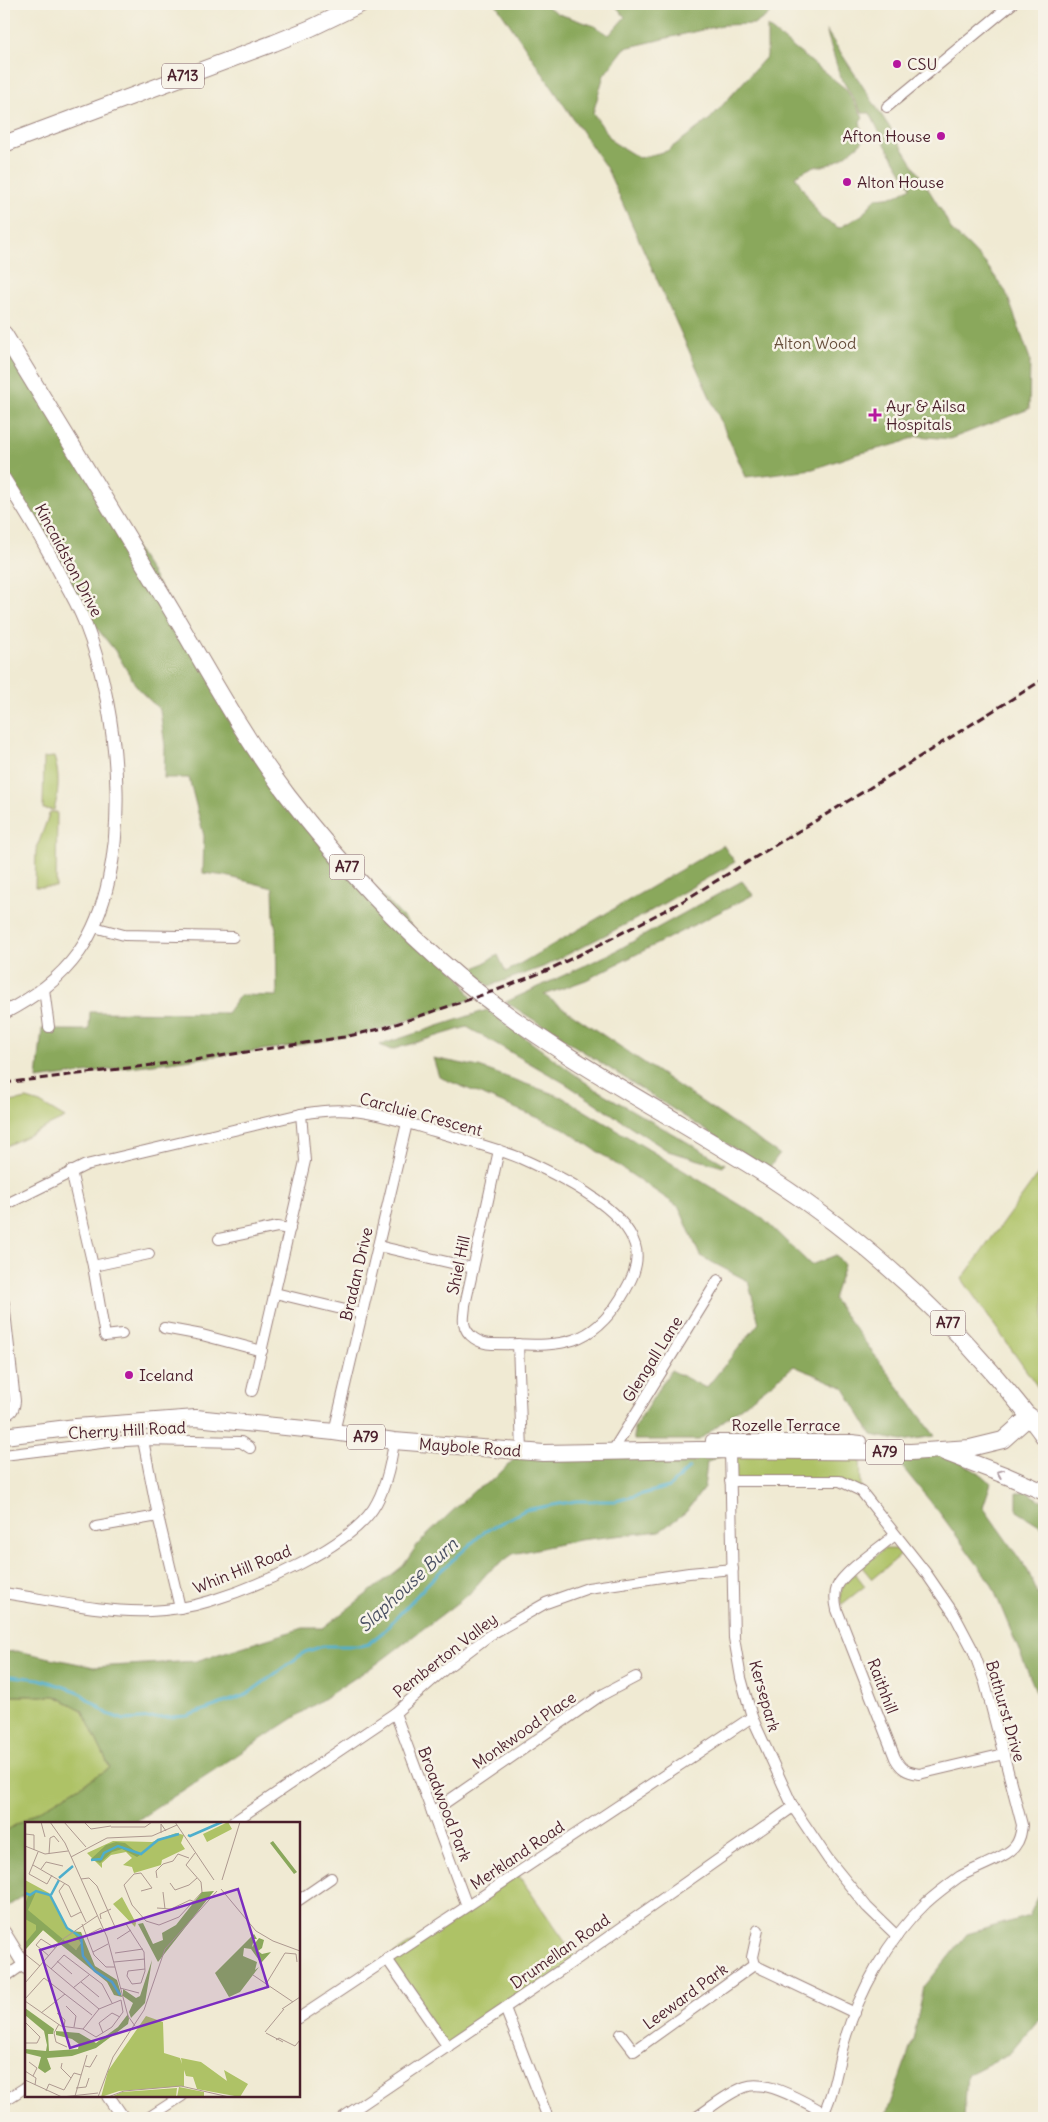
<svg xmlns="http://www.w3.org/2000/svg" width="1048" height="2122" font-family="Delius,sans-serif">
  <rect width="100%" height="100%" fill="#f7f3e8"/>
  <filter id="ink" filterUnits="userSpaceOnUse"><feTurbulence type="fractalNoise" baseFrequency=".02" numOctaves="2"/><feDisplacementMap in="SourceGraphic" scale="10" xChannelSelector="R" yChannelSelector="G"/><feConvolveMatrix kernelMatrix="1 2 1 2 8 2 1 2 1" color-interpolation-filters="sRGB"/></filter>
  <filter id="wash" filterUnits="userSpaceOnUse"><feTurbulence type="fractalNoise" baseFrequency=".0096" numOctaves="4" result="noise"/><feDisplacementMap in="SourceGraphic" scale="20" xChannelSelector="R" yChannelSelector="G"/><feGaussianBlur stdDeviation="1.12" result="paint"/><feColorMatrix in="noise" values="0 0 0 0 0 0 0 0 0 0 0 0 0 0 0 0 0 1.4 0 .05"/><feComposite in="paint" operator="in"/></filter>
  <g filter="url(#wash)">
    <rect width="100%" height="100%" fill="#f0ead3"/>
    <g fill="#aec266" stroke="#7c7048">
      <path d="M54,757C60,774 59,793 54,810L43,809L44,758Z"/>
      <path d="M50,812H57L56,887H35L36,850Z"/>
      <path d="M27,1099L40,1103L65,1118L4,1147V1103Z"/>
      <path d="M1044,1166V1396L962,1279Z"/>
      <path d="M730,1450L860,1451L861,1491L851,1485L730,1481Z"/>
      <path d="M884,1549H897L901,1555L872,1579L862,1567Z"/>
      <path d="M855,1573L865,1586L841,1605C838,1591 844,1582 855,1573Z"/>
      <path d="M4,1696H56L82,1710L110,1768L4,1832Z"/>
      <path d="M517,1873L577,1959L448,2047L387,1959Z"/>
    </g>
    <g fill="#8aa85b" stroke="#6a6443">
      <path d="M496,4H543L559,14L595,26L609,35L625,17L614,4H784L755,24L723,25L625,48L604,75L593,113L613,142L639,158L667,151L710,119L767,56V27L846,89L863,117L860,121L863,141C851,152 831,169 814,166L795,176L821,218L839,228L862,215L876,198L896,196L911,187L886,146L870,113H862L840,76L826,30L901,145L943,213L952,231L968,245L986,264L1006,292L1030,359L1029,409L950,439L917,436L898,444L857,454L813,469L746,477L607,169Z"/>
      <path d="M4,334L288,795L461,979L472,999L382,1029L344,1037L286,1047L37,1079L42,1029L49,1027L55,1030H89L90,1012L227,1013L240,995L277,996L276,929L274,920L273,888L226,876L203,873L204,836L189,778H164L165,746L160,710L138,689L116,652L75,601L4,478Z"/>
      <path d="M723,845L735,862L642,916L543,967L489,986L470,971L498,955L506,972Z"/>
      <path d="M742,881L753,895L586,980L544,995L779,1154L768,1170L506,1002L614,952Z"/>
      <path d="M487,1010L592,1087L725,1164L723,1167L668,1151L566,1084L467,1027L391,1050L380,1045Z"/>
      <path d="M433,1058L479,1067L562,1097L762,1218L811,1265L836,1255L844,1265L833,1299L935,1436L902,1441L872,1435L843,1387L794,1366L699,1440H634V1428L671,1370L706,1388L759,1323L748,1281L700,1256L679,1207L563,1128L439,1077Z"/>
      <path d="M730,1450L707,1463L704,1488L686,1512L660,1531L579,1540L513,1554L488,1572L469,1594L378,1663L133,1823H26V1894L4,1909V1832L110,1768L82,1710L56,1696H4V1652L17,1651L94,1667L196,1661L303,1628H323L403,1566L418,1544L443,1520L475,1490L493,1480L522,1451Z"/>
      <path d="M939,1450L977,1472L991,1483L983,1507L1028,1571L1044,1608V1716L1040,1701L991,1583L939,1512L890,1452Z"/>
      <path d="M1025,1491L1044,1502V1528L1017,1511V1493Z"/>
      <path d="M1044,1885V2021L1039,2019L1010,2053L967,2075L964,2118H885L913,2040L924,1987L967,1934L1029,1916Z"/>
    </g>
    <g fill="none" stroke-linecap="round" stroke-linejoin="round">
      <path stroke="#4eaecc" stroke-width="3" d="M4,1677L11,1676L39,1679L77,1691L108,1714L124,1720L187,1716L246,1695L305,1652L323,1646H360L368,1644L383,1632L434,1577L484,1532L525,1510L576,1501H616L669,1487L689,1468"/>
    </g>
  </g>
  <g filter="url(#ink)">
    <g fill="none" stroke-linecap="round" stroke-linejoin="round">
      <defs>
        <g id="minor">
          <path d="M887,107L1012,4"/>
          <path d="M94,927L124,935L233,937"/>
          <path d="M44,989L49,1027"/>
          <path d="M71,1171L93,1266L105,1336L122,1334"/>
          <path d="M4,1208L7,1204L86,1165L301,1114C318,1111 336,1109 353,1111C381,1114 408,1123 434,1131C463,1140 493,1147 520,1158C556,1174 623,1206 635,1245C641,1264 630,1283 621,1298C586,1354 550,1344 492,1344C480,1344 466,1336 464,1323C463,1318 465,1310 465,1305L499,1150"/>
          <path d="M219,1239L277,1227L290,1229"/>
          <path d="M378,1246L473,1268"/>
          <path d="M93,1266L149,1254"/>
          <path d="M275,1293L362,1314"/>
          <path d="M4,1303L15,1401C14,1410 12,1413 4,1415"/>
          <path d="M164,1328L202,1335L262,1351"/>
          <path d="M518,1344L522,1451"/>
          <path d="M252,1391L305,1161L301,1114"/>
          <path d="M334,1432L407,1123"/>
          <path d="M143,1440L158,1516L180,1608"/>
          <path d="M710,1450L711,1440H852L861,1441L860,1451"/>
          <path d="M730,1450L734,1638L741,1678L752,1717L793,1807L828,1859L867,1907L897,1936"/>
          <path d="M612,1452L718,1280"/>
          <path d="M4,1455L109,1442L143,1440L241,1442L250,1448"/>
          <path d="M730,1481H840L861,1491L926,1573L954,1614L973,1650L985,1683L1022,1825C1021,1833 1020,1840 1015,1846C1008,1857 972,1869 959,1877C948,1885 936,1894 926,1903C888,1939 859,1992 844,2042C837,2067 834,2095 821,2118"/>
          <path d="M96,1527L158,1516"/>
          <path d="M895,1535C882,1546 843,1572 837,1587C834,1595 835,1602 837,1610L895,1758C901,1769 906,1772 919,1774L1004,1754"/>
          <path d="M4,1593C52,1600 102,1613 150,1611C170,1610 191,1607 210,1601C256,1587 346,1549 373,1509C386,1489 391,1464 394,1441"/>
          <path d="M395,1713L467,1906"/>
          <path d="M432,1812L600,1696L636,1677"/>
          <path d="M232,1823L395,1713L445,1669L490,1635L546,1603L588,1588L689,1573L733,1569"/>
          <path d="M299,1900L331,1878"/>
          <path d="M387,1959L448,2047"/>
          <path d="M754,1965L752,1957L758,1930"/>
          <path d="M4,1978L24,1964"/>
          <path d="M505,2008L548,2118"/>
          <path d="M299,2018L752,1717"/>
          <path d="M621,2034L634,2051L754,1965L855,2013"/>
          <path d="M4,2101L26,2087"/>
          <path d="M148,2118L182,2096"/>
          <path d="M342,2118L577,1959L793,1807"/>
          <path d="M695,2118C711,2108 727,2093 745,2087C768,2079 804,2102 825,2113"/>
        </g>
        <g id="tertiary">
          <path d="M4,478C25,511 45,544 63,579C71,593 79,608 85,623C120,711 136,871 79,952C59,980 34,997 4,1013"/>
          <path d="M4,1932L26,1968"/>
          <path d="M108,2096L123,2118"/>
        </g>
        <g id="primary">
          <path d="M4,144L274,43L311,28L361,4"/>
          <path d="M4,1436L76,1427L196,1418L334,1432L394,1441L544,1453L698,1450L911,1452L970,1448L1003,1440L1030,1416"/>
          <path d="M944,1452L1007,1476L1044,1492"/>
        </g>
        <path id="trunk" d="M4,334C55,418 107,502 157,586C200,656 238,730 288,796C339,862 395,923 458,976C553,1056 666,1111 770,1178C852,1231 927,1297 991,1371C1010,1393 1028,1414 1044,1437"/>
      </defs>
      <use href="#minor" stroke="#9d847f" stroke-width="12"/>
      <use href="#tertiary" stroke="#9d847f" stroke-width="14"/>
      <use href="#primary" stroke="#9d847f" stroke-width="18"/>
      <use href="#trunk" stroke="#9d847f" stroke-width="18"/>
      <use href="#minor" stroke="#fff" stroke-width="10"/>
      <use href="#tertiary" stroke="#fff" stroke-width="12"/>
      <use href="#primary" stroke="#fff" stroke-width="16"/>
      <use href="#trunk" stroke="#fff" stroke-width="16"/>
      <path stroke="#4a1f2b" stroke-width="3" stroke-dasharray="8 4" stroke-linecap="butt" d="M4,1083L194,1060L344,1037L384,1028L497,990L548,970L593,948L683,901L868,789L1044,679"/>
    </g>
    <defs><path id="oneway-chevron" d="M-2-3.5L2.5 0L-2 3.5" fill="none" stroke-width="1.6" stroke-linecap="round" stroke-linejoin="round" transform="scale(1.25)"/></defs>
    <use stroke="#ae9aa0" href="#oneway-chevron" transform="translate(1000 1473) rotate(-158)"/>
  </g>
  <g fill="#b5179e" stroke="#f7f3e8" stroke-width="2">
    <circle cx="897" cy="64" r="5"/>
    <circle cx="941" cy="136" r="5"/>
    <circle cx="847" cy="182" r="5"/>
    <path d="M872.5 407.5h5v5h5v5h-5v5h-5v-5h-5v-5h5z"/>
    <circle cx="129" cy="1375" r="5"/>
  </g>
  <g text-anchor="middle" stroke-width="5" stroke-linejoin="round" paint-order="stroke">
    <g fill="#f7f3e8" stroke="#7e5f64" stroke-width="1">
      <rect x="162" y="63.5" width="42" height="25" rx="4"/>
      <rect x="329.5" y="854.5" width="35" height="25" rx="4"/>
      <rect x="930.5" y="1310.5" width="35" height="25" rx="4"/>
      <rect x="347" y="1424.5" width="38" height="25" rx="4"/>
      <rect x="866" y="1439.5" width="38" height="25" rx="4"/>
    </g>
    <g font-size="15" font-weight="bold" fill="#4a1f2b">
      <text x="183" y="81">A713</text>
      <text x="347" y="872">A77</text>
      <text x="948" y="1328">A77</text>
      <text x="366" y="1442">A79</text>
      <text x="885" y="1457">A79</text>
    </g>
    <g font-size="16" fill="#4a1f2b" stroke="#f7f3e8" text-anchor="start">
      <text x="907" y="70">CSU</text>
      <text x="931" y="142" text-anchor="end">Afton House</text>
      <text x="857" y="188">Alton House</text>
      <text x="886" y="412">Ayr &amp; Ailsa<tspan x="886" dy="18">Hospitals</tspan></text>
      <text x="139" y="1381">Iceland</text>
    </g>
    <g font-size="16" fill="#68503d" stroke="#f7f3e8">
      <text x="815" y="349">Alton Wood</text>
    </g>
    <g font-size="16" fill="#4a1f2b" stroke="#f7f3e8">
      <text transform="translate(69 560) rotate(62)" y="6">Kincaidston Drive</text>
      <text transform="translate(421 1114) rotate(15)" y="6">Carcluie Crescent</text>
      <text transform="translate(458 1265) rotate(-78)" y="6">Shiel Hill</text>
      <text transform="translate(356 1274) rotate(-77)" y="6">Bradan Drive</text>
      <text transform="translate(652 1359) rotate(-58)" y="6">Glengall Lane</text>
      <text x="786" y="1431">Rozelle Terrace</text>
      <text transform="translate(127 1430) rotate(-3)" y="6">Cherry Hill Road</text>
      <text transform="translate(470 1447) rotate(4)" y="6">Maybole Road</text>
      <text transform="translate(242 1569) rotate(-22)" y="6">Whin Hill Road</text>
      <text transform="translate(445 1655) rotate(-38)" y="6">Pemberton Valley</text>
      <text transform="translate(883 1686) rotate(69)" y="6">Raithhill</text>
      <text transform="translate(765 1696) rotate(74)" y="6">Kersepark</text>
      <text transform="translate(1006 1711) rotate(74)" y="6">Bathurst Drive</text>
      <text transform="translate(524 1730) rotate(-35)" y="6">Monkwood Place</text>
      <text transform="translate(445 1804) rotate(69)" y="6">Broadwood Park</text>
      <text transform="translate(517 1855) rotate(-34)" y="6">Merkland Road</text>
      <text transform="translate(560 1951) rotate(-35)" y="6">Drumellan Road</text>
      <text transform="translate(685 1996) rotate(-36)" y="6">Leeward Park</text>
    </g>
    <g font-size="18" font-style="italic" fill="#4b5163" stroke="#f7f3e8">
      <text transform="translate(408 1585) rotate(-43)" y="6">Slaphouse Burn</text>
    </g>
  </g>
  <g transform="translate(25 1822)">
    <rect width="275" height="275" fill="#f0ead3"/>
    <path d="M203,0L207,7L182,20L178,12ZM151,11L159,13L156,21L160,27L137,38L136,43L109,51L107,45L98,43L107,36L101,30L86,33L77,41V46L62,31L88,19L127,20ZM0,58L24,71L41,104L54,115L56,124L51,128L34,122L18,108L0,128ZM97,75L111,101L110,105L88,82ZM121,194L138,200L139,231L155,236L157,242L156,236L176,240L202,259L199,248L223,262L215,275L172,267L168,255L161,254L159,248V264L94,269L76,275L83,249ZM154,265L179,270V275H152ZM152,266L151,275H86L97,270Z" fill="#aec266"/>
    <path d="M248,19L272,50L269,52L245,21ZM91,20L100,21L114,32L123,28L112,35L97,27L87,30L75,41L66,37L81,23ZM189,69L133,140L113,102L118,101L128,122L138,118L137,111L151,103L177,70ZM11,70L3,88L51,128L56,121L47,109L56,110L70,144L92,158L97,175L89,173L82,160L18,108L0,128V121L11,108V103L0,97V83L3,74ZM229,112L232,117H229L227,125L234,116L239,118L237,126L233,129L237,132L246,130L236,141L226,127L219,126L218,134L232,140L230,148L234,145L215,170L204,175L190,151ZM127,138L120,181L106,196L104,190L108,181L98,174V167L111,176L115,174ZM0,186L29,207L28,212H23L24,229L53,227L54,222L47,217L31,213V209L54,211L71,221L93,205L103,192L104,197L103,202L71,226L47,234L22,236L26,247L20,251L13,246L16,235L0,231V227L21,229L22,223L19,209L0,193Z" fill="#8aa85b"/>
    <path fill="none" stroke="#4eaecc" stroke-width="2.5" d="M163,13L165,14L197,0M66,38L76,37L79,31L93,24L116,32L133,18L154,12M34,56L48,44M0,71L5,73L11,69L25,73L42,106L56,115L58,134L70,149L87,160L95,173M26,73L34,58"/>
    <path fill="none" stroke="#ae9990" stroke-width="1" d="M16,0L20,15M25,0L40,21L82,115L103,194L110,204M39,0L61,25M59,0L66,7L86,4M150,0L189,58M86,5H120L127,0M136,11V2L141,9M0,12L9,13V28M0,24L20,32L43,29M13,30L4,52L22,62L27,53M24,32L25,16L29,14L34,20M46,35L82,16L127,14L152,3M148,39L153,32L164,36M8,43L44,64L61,100M16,47L21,40L38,44M132,56L131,49L138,42L148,39M56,57L64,56L72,64L90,105M197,58L215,0M40,61L34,69L46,95L56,90M145,61L150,68L164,63L172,56M196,67L231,109L248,119L275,129M116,69L127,66L116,51L109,52L99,63L107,83L121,99L134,103L154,95L177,70L176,60L161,43L170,31M138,70L140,87M132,86L146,87L165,78L170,80M76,97L75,92L86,87M57,102L69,133L81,145H90M80,107L101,102L119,130L120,149L116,161L107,162L102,154M64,112L76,106L77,110M92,117L106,108M68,130L83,122M90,131L118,127M0,132L15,144M24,134L11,123L16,117L30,126M32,139L47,152M18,140L74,187M89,140L120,137M26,147L39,133L77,162L87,181M228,153L268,180M102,154L103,149L120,147M56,160L74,175M0,161L38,117L72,94M241,162L260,131L271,132L272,140M48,166L64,153M95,166L114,171M0,177L19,156L67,193M0,179L36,204L58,207L71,215L87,205L98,190L96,178M41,184L51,194L49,205M257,187L275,175M16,191L40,172M32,191L40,198L39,205M0,200L15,215L12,221H0M34,202L29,211L31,220L42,225M58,207L74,187L96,178M240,210L259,187M78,211L74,201L87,191L95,195M241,211L258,220M251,218L254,216L270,224L275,218M4,240L12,246L8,254M37,241L36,246L46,256M60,244L65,245L72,233M0,249L11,256L10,263M0,258L37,275L73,271M51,266L61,265L64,256M21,269L24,262L39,268L49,251L56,253M50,274L62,233M73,275L88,235L119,188L140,127L192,69M83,275L99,269L156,264L204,275"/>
    <path fill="#7b2cbf" fill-opacity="0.15" stroke="#7b2cbf" stroke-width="2.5" d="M213,67L243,165L45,226L15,128Z"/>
    <rect width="275" height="275" fill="none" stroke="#4a1f2b" stroke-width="2.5"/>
  </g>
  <rect width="1048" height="2122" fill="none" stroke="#f7f3e8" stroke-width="20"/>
</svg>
